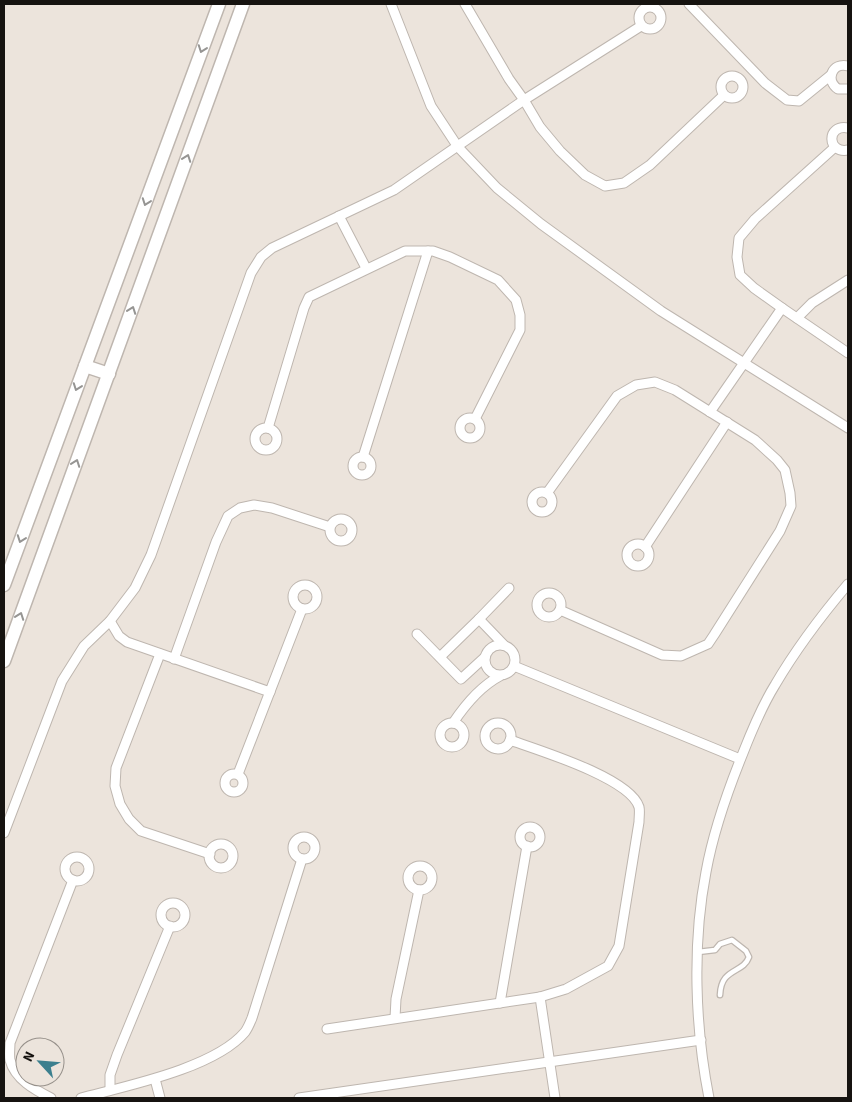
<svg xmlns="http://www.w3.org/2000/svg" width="852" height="1102" font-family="'Source Sans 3',sans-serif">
  <rect width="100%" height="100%" fill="#ece4dc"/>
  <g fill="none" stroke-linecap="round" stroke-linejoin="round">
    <defs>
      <path id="lane" d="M698,952L715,950L720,944L732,940L746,951L749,957C743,974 721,967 720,995"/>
      <g id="street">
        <path d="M391,4L431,106L458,147L497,188L541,224L661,311L848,428"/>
        <path d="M465,4L509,79L524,100L540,127L560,151L585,175L605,186L624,183L650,165L724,95"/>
        <path d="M689,4L765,83L787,100L799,101L831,75"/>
        <circle cx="650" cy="18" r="11"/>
        <path d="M848,66C832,62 825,80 838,89H848"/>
        <circle cx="732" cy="87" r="11"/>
        <path d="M848,128C826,124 827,154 848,150"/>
        <path d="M339,216L366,268"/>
        <path d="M782,308L848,353"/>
        <path d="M797,318L812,303L848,280"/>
        <path d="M710,412L782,308L754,288L740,275L737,257L739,238L755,219L835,147"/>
        <circle cx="470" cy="428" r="10"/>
        <path d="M268,428L304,308L309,297L405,251H433L450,257L498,280L516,300L520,315V330L475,419"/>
        <circle cx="266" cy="439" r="11"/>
        <circle cx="362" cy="466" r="9"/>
        <path d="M363,457L428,251"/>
        <circle cx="542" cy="502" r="10"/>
        <path d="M547,493L617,396L636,385L655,382L675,390L755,440L777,460L785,470L790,493L791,506L780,531L714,635L708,644L681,656L662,655L560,610"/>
        <circle cx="341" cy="530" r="11"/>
        <circle cx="638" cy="555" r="11"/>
        <path d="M645,547L727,422"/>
        <circle cx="305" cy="597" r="12"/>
        <circle cx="549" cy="605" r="12"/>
        <path d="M479,619L509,588"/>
        <path d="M110,621L119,636L127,642L270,692"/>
        <path d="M417,634L461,679L485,657"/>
        <circle cx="500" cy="660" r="15"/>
        <path d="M160,654L116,768L115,786L120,804L129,819L141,831L210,854"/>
        <path d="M440,657L479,619L504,645"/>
        <path d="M174,659L216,542L228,516L240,508L254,505L272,508L330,527"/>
        <path d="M514,666L740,759"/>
        <circle cx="452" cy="735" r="12"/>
        <circle cx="498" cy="736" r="13"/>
        <path d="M453,723C465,705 481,686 500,676"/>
        <circle cx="234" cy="783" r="9"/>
        <path d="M238,774L302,609"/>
        <circle cx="530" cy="837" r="10"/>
        <path d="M4,833L62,681L84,646L110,621L135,588L151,555L251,273L261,257L272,248L394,190L524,100L641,26"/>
        <circle cx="304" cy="848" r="11"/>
        <circle cx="221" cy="856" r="12"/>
        <circle cx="77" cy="869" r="12"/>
        <circle cx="420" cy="878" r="12"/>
        <circle cx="173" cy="915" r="12"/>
        <path d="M540,997L555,1098"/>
        <path d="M500,1003L527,846"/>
        <path d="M395,1018L396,999L419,890"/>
        <path d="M327,1029L540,997L566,989L608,966L619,946L639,822C639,817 640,811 639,807C630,778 538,750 510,740"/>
        <path d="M155,1079L160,1098"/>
        <path d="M110,1090V1075L117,1055L170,926"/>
        <path d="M51,1098C35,1090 15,1079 10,1060C9,1055 10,1048 10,1043L73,880"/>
        <path d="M81,1098C126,1086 215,1068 245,1032C248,1028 250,1023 252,1018L302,859"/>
        <path d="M299,1098L701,1040"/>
        <path d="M709,1098C695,1027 692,944 706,872C713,833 728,790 743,753C752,730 762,706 775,685C796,649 821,616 848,584"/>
      </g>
      <g id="secondary">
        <path d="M85,366L109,374"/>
        <path d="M4,585L219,4"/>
        <path d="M4,661L243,4"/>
      </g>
    </defs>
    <use href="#lane" stroke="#beb6af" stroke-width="7"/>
    <use href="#street" stroke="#beb6af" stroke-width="11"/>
    <use href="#secondary" stroke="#beb6af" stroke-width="15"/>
    <use href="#lane" stroke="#fff" stroke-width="4.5"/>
    <use href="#street" stroke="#fff" stroke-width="9"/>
    <use href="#secondary" stroke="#fff" stroke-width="12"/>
  </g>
  <defs><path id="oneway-chevron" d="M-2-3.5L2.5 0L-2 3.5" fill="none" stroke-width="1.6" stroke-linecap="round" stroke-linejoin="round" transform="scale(1.25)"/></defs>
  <g stroke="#969593">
    <use href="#oneway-chevron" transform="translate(202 49) rotate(110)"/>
    <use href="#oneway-chevron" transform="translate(187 158) rotate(-70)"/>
    <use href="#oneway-chevron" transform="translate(146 202) rotate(110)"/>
    <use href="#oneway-chevron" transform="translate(132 310) rotate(-70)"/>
    <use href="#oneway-chevron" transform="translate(77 387) rotate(110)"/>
    <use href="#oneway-chevron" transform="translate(76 463) rotate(-70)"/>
    <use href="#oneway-chevron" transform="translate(21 539) rotate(110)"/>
    <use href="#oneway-chevron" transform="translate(20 616) rotate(-70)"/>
  </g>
  <rect width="852" height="1102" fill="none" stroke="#161310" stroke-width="10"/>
  <g transform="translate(40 1062) rotate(296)"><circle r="24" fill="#ece4dc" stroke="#96908a"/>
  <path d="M0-4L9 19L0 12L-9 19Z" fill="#3b7f8e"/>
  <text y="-8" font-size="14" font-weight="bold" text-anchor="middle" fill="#161310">N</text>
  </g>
</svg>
